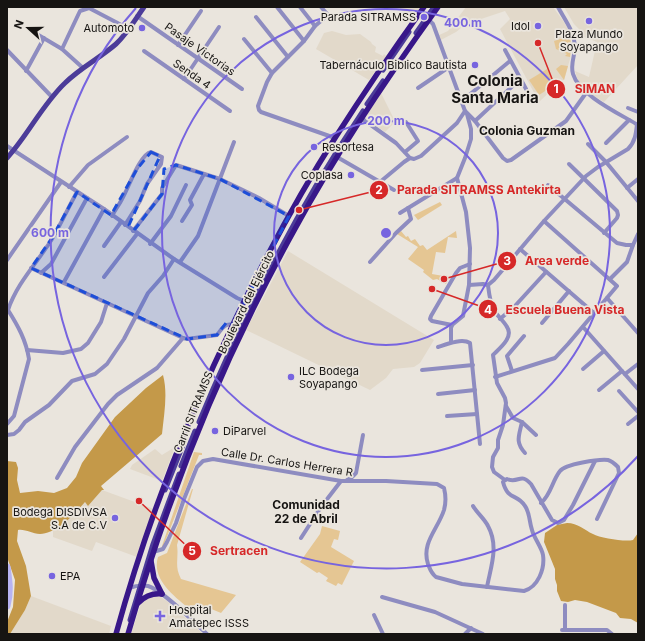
<svg xmlns="http://www.w3.org/2000/svg" width="645" height="641" font-family="Inter,sans-serif">
  <rect width="100%" height="100%" fill="#eae5dd"/>
  <g fill="#e2d9ca">
    <path d="M398,7H422L413,19Z"/>
    <path d="M466,7H553L564,22L569,31L571,40V50L570,59L564,80L561,81L539,102L500,29L510,19L505,11L478,20L470,25L467,23L456,32L439,41L437,36L448,31Z"/>
    <path d="M564,7H638V65L604,102L586,91L578,81L575,71L589,77L597,42L577,34L580,30L574,24Z"/>
    <path d="M332,31L346,35L360,34L371,42L372,44L376,47L375,52L383,56L384,54L386,56L369,80L316,49L324,33Z"/>
    <path d="M381,93L394,119L393,124L385,132L365,118Z"/>
    <path d="M288,251L434,340L420,363L414,367L393,369L386,378L370,390L246,330Z"/>
    <path d="M175,447L162,481L130,469L132,465L155,449L162,455Z"/>
    <path d="M102,490L154,509L137,557L96,542L92,551L53,537V531L76,513L85,502L89,505Z"/>
    <path d="M31,596L111,626L109,634H10L25,610Z"/>
    <path d="M155,596L161,597L168,602L203,634H131L140,606L142,602L146,599Z"/>
  </g>
  <g fill="#e5c693">
    <path d="M570,36L571,48L570,57L565,56L567,54L556,49L554,41Z"/>
    <path d="M561,65L568,66L564,80L556,69Z"/>
    <path d="M547,69L556,84L539,95L529,80Z"/>
    <path d="M440,202L442,205L418,220L414,215Z"/>
    <path d="M401,231L406,237L408,236L411,241L415,239L420,246L423,245L427,250L456,231L457,238L448,237L445,253L436,252L432,274L449,277L446,284L437,279L433,280L423,272L424,270L408,259L418,247L397,234Z"/>
    <path d="M194,452L202,453V455H199L163,547L161,549Z"/>
    <path d="M192,489H193L177,545C179,558 174,566 181,579L236,595L221,613L197,603L190,609C175,597 151,579 158,557L167,553Z"/>
    <path d="M322,526L340,531L338,540L334,539L331,547L354,561L342,585L338,583L336,586L326,581L328,578L319,572L317,573L300,562L320,534Z"/>
  </g>
  <g fill="#c49949">
    <path d="M163,375C168,393 164,415 162,434L101,486L104,490H102L88,506L85,502C75,514 56,534 40,534C32,534 26,529 18,530L17,541L26,566L31,596L25,610L10,634H7V622L13,607L15,580L7,557V461L16,462L18,468L17,480L20,493L38,491L54,493L67,488L76,477L82,463L115,417L146,388Z"/>
    <path d="M567,523C578,523 584,530 593,534C600,538 625,542 633,540L638,533V623L631,619L620,618L616,613L587,602L575,600L568,602L561,601L557,591V585L555,579V569L544,542L545,533L557,525Z"/>
  </g>
  <g fill="none" stroke-linecap="round" stroke-linejoin="round">
    <path stroke="#b7b3f2" stroke-width="7" d="M7,567C9,581 11,592 7,606"/>
    <g stroke="#8e8cc0" stroke-width="4">
      <path d="M277,7L304,41"/>
      <path d="M300,7L315,26"/>
      <path d="M321,7L328,15"/>
      <path d="M558,7C565,20 574,31 575,46C575,56 570,64 573,74C579,95 620,114 638,125"/>
      <path d="M137,16L242,89"/>
      <path d="M256,17L288,57"/>
      <path d="M332,18L328,15L315,26L304,41L272,73L267,82L258,106L259,110L261,112L335,138"/>
      <path d="M429,20L433,24L465,111L475,121L503,158L507,161L511,160L566,121L586,93"/>
      <path d="M30,30L62,49L83,68"/>
      <path d="M244,39L272,73"/>
      <path d="M178,45L201,11"/>
      <path d="M62,49L80,11L89,8L129,29"/>
      <path d="M7,50L52,97"/>
      <path d="M505,50L526,89"/>
      <path d="M144,51L230,111"/>
      <path d="M26,71L44,38"/>
      <path d="M184,79L219,27"/>
      <path d="M418,88L449,67"/>
      <path d="M462,101L510,61"/>
      <path d="M628,108L638,112"/>
      <path d="M361,118L396,143L410,158L414,159L421,156L457,123L465,111"/>
      <path d="M475,121L519,80"/>
      <path d="M606,143L629,120"/>
      <path d="M588,144L606,162L638,201"/>
      <path d="M7,146L104,209L174,259L237,298L244,301"/>
      <path d="M405,152L418,141L406,122"/>
      <path d="M337,157L394,190"/>
      <path d="M569,164L617,211L618,215L617,218L604,233"/>
      <path d="M380,182L404,162L410,158"/>
      <path d="M548,185L617,243L626,245H633L638,234"/>
      <path d="M69,187L88,165L127,137"/>
      <path d="M627,188L638,179"/>
      <path d="M400,213L457,178"/>
      <path d="M112,216C115,210 119,205 122,199C128,189 140,154 151,152L162,157L161,164L147,184L140,201L125,225"/>
      <path d="M182,221L192,205L190,200L204,174"/>
      <path d="M133,231L162,194V188L176,165L220,179L259,198L289,216"/>
      <path d="M150,244L171,216L186,185"/>
      <path d="M104,246L121,222"/>
      <path d="M520,249L594,313"/>
      <path d="M7,260L61,182"/>
      <path d="M180,262L198,236L234,142"/>
      <path d="M370,262L396,233L411,219L408,208"/>
      <path d="M31,268L183,338L187,339L217,335C222,329 224,323 233,325"/>
      <path d="M41,273L51,264L87,198"/>
      <path d="M104,277L137,234"/>
      <path d="M610,279L627,262L633,245"/>
      <path d="M64,282L104,209"/>
      <path d="M469,285L483,284L488,285L494,280L544,221L586,176L598,167L628,149C635,142 636,134 637,124"/>
      <path d="M488,285C489,293 490,303 494,310C497,316 504,321 507,327C514,337 500,348 493,355L497,383L505,398L506,403L503,425L498,440V448L493,457L492,467L494,472L505,480"/>
      <path d="M607,298L638,333"/>
      <path d="M500,319L514,307L546,272"/>
      <path d="M542,323L569,291"/>
      <path d="M452,325L432,321L430,319L431,316L456,273L460,268L470,264"/>
      <path d="M583,327L638,389"/>
      <path d="M451,342V328L452,325L463,316L469,285L470,248L466,212L457,178L465,158L471,139V129L467,114"/>
      <path d="M438,347C447,344 462,338 470,343L480,444"/>
      <path d="M27,350L63,353L81,349L88,343L101,322L107,303"/>
      <path d="M583,369L604,351"/>
      <path d="M422,370L473,365"/>
      <path d="M512,371L507,356L524,336"/>
      <path d="M625,374L638,364"/>
      <path d="M495,377L555,358L568,344L617,286L544,221"/>
      <path d="M599,390L622,371"/>
      <path d="M619,391L638,412"/>
      <path d="M438,394L475,390"/>
      <path d="M506,406L513,418L522,422L536,435"/>
      <path d="M447,416L477,414"/>
      <path d="M522,422C519,436 515,442 525,453"/>
      <path d="M7,424L14,416L29,359C26,340 18,326 8,310C17,283 37,263 52,239C61,224 68,208 77,192"/>
      <path d="M628,424L638,416"/>
      <path d="M7,435L14,434L19,430L25,422L49,405L72,381L95,374L107,364L124,339L148,293L163,276L174,259"/>
      <path d="M57,478L75,447L108,404L117,395L157,368L183,338"/>
      <path d="M347,480L351,478L356,473L363,435"/>
      <path d="M505,480L507,479C519,484 520,472 531,484L552,520L558,523L564,520L573,505L595,461"/>
      <path d="M541,503C551,495 552,481 560,471C565,464 599,459 608,460C612,461 615,464 618,467L619,473L597,519"/>
      <path d="M473,506C477,513 484,518 488,526C499,546 491,566 487,587"/>
      <path d="M301,538L321,507L341,481"/>
      <path d="M153,552L163,549L167,542L176,523L184,499L197,467L203,461L213,459L341,481H386L437,484L444,488C446,496 446,503 444,510C438,529 421,543 428,564C430,569 431,573 436,577L462,584L524,591C538,587 545,569 543,555C542,548 534,538 532,530C529,521 530,513 525,506C517,493 508,501 503,482L505,480"/>
      <path d="M129,588C135,586 142,585 148,586C161,589 195,623 207,634"/>
      <path d="M382,597L435,612L483,634"/>
      <path d="M565,605V630"/>
      <path d="M374,615L383,634"/>
      <path d="M562,630H607L612,634"/>
      <path d="M465,634L471,628"/>
    </g>
    <g stroke="#4c3c99" stroke-width="5">
      <path d="M416,33L434,7"/>
      <path d="M383,70L409,32"/>
      <path d="M367,104L383,81"/>
      <path d="M7,158C28,135 42,105 65,83C80,68 100,58 116,44C127,34 135,20 144,7"/>
      <path d="M199,422C244,313 298,208 363,111"/>
      <path d="M181,466L195,431"/>
      <path d="M165,490L183,445"/>
      <path d="M130,620L153,544L179,474"/>
    </g>
    <g stroke="#381789" stroke-width="5.5">
      <path d="M151,561L154,578L162,594"/>
      <path d="M138,603C145,596 152,593 162,594"/>
      <path d="M116,634C146,525 187,419 236,318C266,256 298,196 335,138C363,94 393,50 424,7"/>
      <path d="M128,634C169,492 224,356 296,227C338,150 387,78 438,7"/>
    </g>
  </g>
  <path fill="#1d4ed8" fill-opacity="0.2" stroke="#1d4ed8" stroke-width="3" stroke-dasharray="8 5" stroke-linejoin="round" d="M151,152L160,156L129,225L135,229L162,194L164,169L176,165L220,179L289,216L233,325L226,323L217,335L187,339L31,268L52,238L77,192L111,215L137,169Z"/>
  <g fill="none" stroke="#7764df" stroke-width="2">
    <circle cx="386" cy="233" r="112"/>
    <circle cx="386" cy="233" r="224"/>
    <path d="M638 456A336 336 0 1 1 136 8"/>
  </g>
  <g fill="#7764df" stroke="#eae5dd" stroke-width="1.5">
    <circle cx="424" cy="17" r="4"/>
    <circle cx="589" cy="21" r="4"/>
    <circle cx="538" cy="26" r="4"/>
    <circle cx="142" cy="28" r="4"/>
    <circle cx="475" cy="65" r="4"/>
    <circle cx="314" cy="147" r="4"/>
    <circle cx="351" cy="175" r="4"/>
    <circle cx="291" cy="377" r="4"/>
    <circle cx="215" cy="431" r="4"/>
    <circle cx="115" cy="518" r="4"/>
    <circle cx="52" cy="576" r="4"/>
    <path d="M158 610h4v4h4v4h-4v4h-4v-4h-4v-4h4z"/>
  </g>
  <g text-anchor="middle" stroke-width="3.5" stroke-linejoin="round" paint-order="stroke">
    <g font-size="11" fill="#161412" stroke="#eae5dd" text-anchor="end">
      <text x="416" y="21">Parada SITRAMSS</text>
      <text x="530" y="30">Idol</text>
      <text x="134" y="32">Automoto</text>
      <text x="589" y="38" text-anchor="middle">Plaza Mundo<tspan x="589" dy="13">Soyapango</tspan></text>
      <text x="467" y="69">Tabernáculo Biblico Bautista</text>
      <text x="322" y="151" text-anchor="start">Resortesa</text>
      <text x="343" y="179">Coplasa</text>
      <text x="299" y="375" text-anchor="start">ILC Bodega<tspan x="299" dy="13">Soyapango</tspan></text>
      <text x="223" y="435" text-anchor="start">DiParvel</text>
      <text x="107" y="516">Bodega DISDIVSA<tspan x="107" dy="13">S.A de C.V</tspan></text>
      <text x="60" y="580" text-anchor="start">EPA</text>
      <text x="169" y="614" text-anchor="start">Hospital<tspan x="169" dy="13">Amatepec ISSS</tspan></text>
    </g>
    <g font-size="11" fill="#161412" stroke="#eae5dd">
      <text transform="translate(200 49) rotate(35)" y="4">Pasaje Victorias</text>
      <text transform="translate(192 74) rotate(35)" y="4">Senda 4</text>
      <text transform="translate(246 302) rotate(-64)" y="4">Boulevard del Ejército</text>
      <text transform="translate(193 412) rotate(-68)" y="4">Carril SITRAMSS</text>
      <text transform="translate(287 462) rotate(9)" y="4">Calle Dr. Carlos Herrera R</text>
    </g>
    <g font-size="12" font-weight="bold" fill="#161412" stroke="#eae5dd">
      <text x="527" y="135">Colonia Guzman</text>
      <text x="306" y="509">Comunidad<tspan x="306" dy="14">22 de Abril</tspan></text>
    </g>
    <g font-size="15" font-weight="bold" fill="#161412" stroke="#eae5dd">
      <text x="495" y="86">Colonia<tspan x="495" dy="17">Santa Maria</tspan></text>
    </g>
  </g>
  <circle cx="386" cy="233" r="6" fill="#7764df" stroke="#eae5dd" stroke-width="2"/>
  <g font-size="12" text-anchor="middle" font-weight="bold" fill="#7764df" stroke="#eae5dd" stroke-width="3.5" stroke-linejoin="round" paint-order="stroke">
    <text x="463" y="27">400 m</text>
    <text x="386" y="125">200 m</text>
    <text x="50" y="237">600 m</text>
  </g>
  <path fill="none" stroke="#d62828" stroke-width="1.5" d="M538 43L556 89M299 210L379 190M444 279L507 261M432 289L488 309M139 501L192 551"/>
  <g fill="#d62828" stroke="#eae5dd" stroke-width="1.5">
    <circle cx="538" cy="43" r="4"/>
    <circle cx="299" cy="210" r="4"/>
    <circle cx="444" cy="279" r="4"/>
    <circle cx="432" cy="289" r="4"/>
    <circle cx="139" cy="501" r="4"/>
    <circle cx="556" cy="89" r="10"/>
    <circle cx="379" cy="190" r="10"/>
    <circle cx="507" cy="261" r="10"/>
    <circle cx="488" cy="309" r="10"/>
    <circle cx="192" cy="551" r="10"/>
  </g>
  <g font-size="12" text-anchor="middle" font-weight="bold" fill="#fff">
    <text x="556" y="93">1</text>
    <text x="379" y="194">2</text>
    <text x="507" y="265">3</text>
    <text x="488" y="314">4</text>
    <text x="192" y="555">5</text>
  </g>
  <g font-size="12" text-anchor="middle" font-weight="bold" fill="#d62828" stroke="#eae5dd" stroke-width="3.5" stroke-linejoin="round" paint-order="stroke">
    <text x="595" y="93">SIMAN</text>
    <text x="479" y="194">Parada SITRAMSS Antekirta</text>
    <text x="557" y="265">Area verde</text>
    <text x="565" y="314">Escuela Buena Vista</text>
    <text x="239" y="555">Sertracen</text>
  </g>
  <rect width="645" height="641" fill="none" stroke="#161412" stroke-width="16"/>
  <g transform="translate(28 28) rotate(291)" stroke="#eae5dd" stroke-width="3" paint-order="stroke">
  <path d="M0-3L7 15L0 10L-7 15Z" fill="#161412"/>
  <text y="-6" font-size="11" font-weight="bold" text-anchor="middle" fill="#161412">N</text>
  </g>
</svg>
